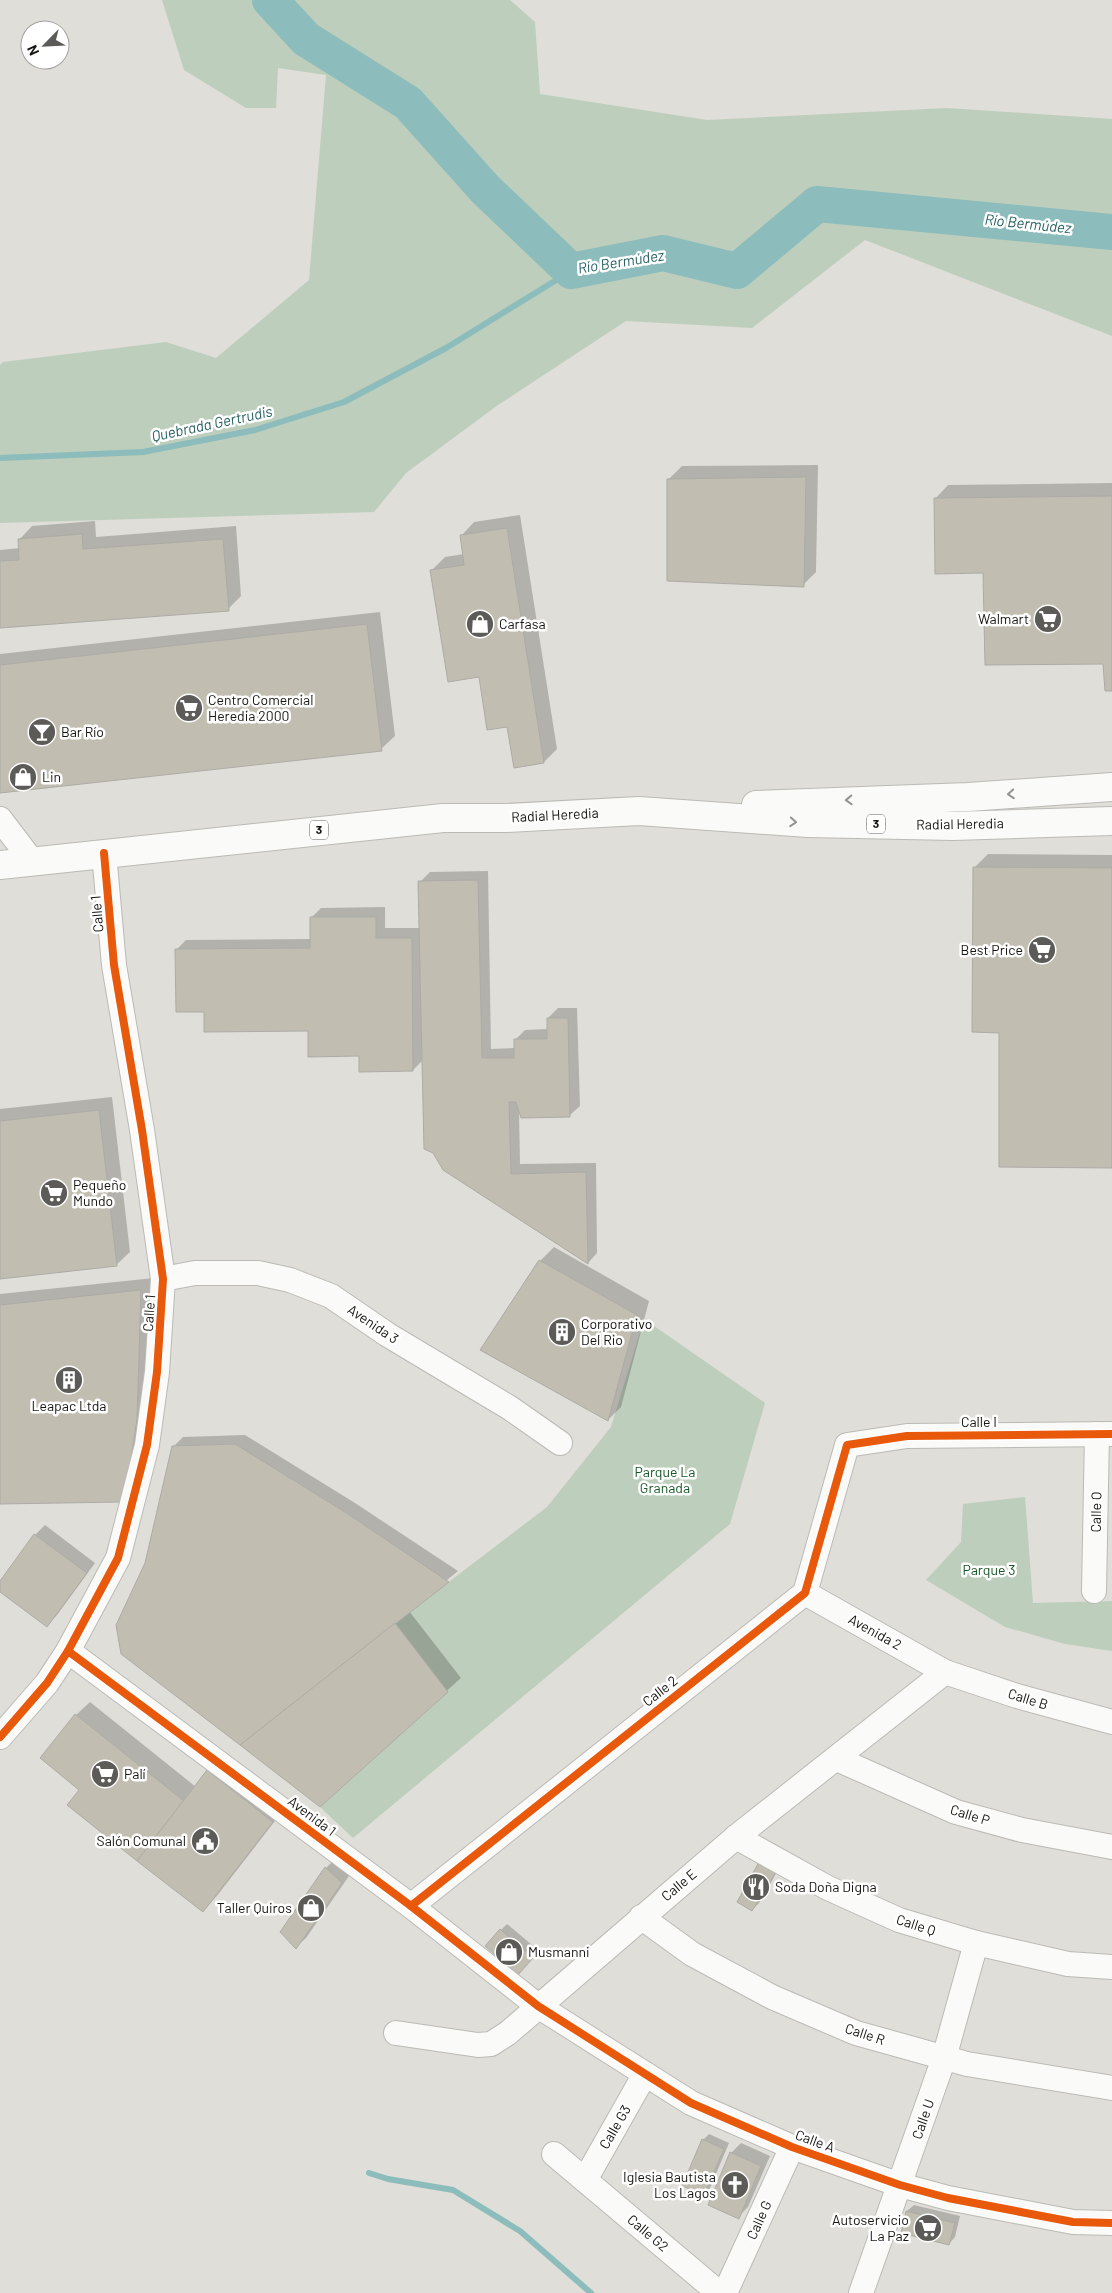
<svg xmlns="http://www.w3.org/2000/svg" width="1112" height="2293" font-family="Barlow,sans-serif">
  <rect width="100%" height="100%" fill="#dfded8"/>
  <g fill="#bdcebc">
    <path d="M162,0H510L535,22L540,94L707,120L947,108L1112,119V336L865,240L752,328L626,321L498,405L406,473L374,512L0,523V365L3,362L166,342L216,358L309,280L326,75L278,68L276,108H246L184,70Z"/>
    <path d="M644,1319L765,1403L730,1524L353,1838L320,1807L448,1692L395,1623L547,1507L611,1427Z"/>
    <path d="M1025,1497L1033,1603L1112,1601V1651L1065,1644L1005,1627L926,1580L961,1542L963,1504Z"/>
  </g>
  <g fill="#0003">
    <path d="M818,465L816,572L803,585L669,479L682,466Z"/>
    <path d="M1112,483V690L1104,663L984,572L935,499L948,485Z"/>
    <path d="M520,515L557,749L544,762L508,725L480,676L431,571L445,557L464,554L461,536L474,522Z"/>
    <path d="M95,521L96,537L236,526L241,596L228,609L0,627V550L20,548L19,540L32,526Z"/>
    <path d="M380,612L395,736L381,749L0,792V654Z"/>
    <path d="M988,854L1112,855V1167L1001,1031L975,867Z"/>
    <path d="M488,871L491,1049L515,1048V1040L525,1030L548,1029V1018L558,1008H577L580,1106L570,1115L519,1111L520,1164L596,1163L597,1253L588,1263L444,1169L423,1060L413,1070L360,1055L309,1029L205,1010L176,950L186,940L311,939V918L321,908L385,907V928H421L420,882L430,872Z"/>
    <path d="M112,1097L130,1252L116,1265L0,1278V1109Z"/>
    <path d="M554,1247L649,1301L621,1407L608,1420L482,1350L540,1261Z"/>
    <path d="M154,1278L141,1458L0,1502V1294Z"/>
    <path d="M245,1435L355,1503L458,1571L409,1611L461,1678L320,1805L146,1563L173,1447L183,1437Z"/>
    <path d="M45,1525L95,1563L57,1615L47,1625L0,1590V1583L35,1535Z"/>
    <path d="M90,1702L196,1787L221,1758L285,1808L216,1897L203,1910L80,1790L42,1758L76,1715Z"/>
    <path d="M335,1859L351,1873L306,1938L296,1947L326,1868Z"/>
    <path d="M781,1865L759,1903L752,1910L739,1901Z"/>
    <path d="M507,1924L538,1950L524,1967L501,1930Z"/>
    <path d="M709,2134L729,2143L710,2188L704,2194L703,2140Z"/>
    <path d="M741,2143L770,2156L748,2207L738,2217L731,2153Z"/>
    <path d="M914,2205L960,2216L955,2237L949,2244L907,2211Z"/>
  </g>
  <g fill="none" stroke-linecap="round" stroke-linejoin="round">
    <g stroke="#8cbcbb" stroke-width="6">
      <path d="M0,458L143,452L255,430L344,402L446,348L571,271"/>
      <path d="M369,2173L388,2179L453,2190L520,2231L591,2293"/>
    </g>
    <path stroke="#8cbcbb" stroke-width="36" d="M270,0L306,39L408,103L485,189L571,271L663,253L737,271L817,204L1112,232"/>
  </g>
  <g fill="#c1beb1" stroke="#acaba6">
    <path d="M806,477L804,587L667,581V479Z"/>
    <path d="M1112,496V691H1105L1103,664L985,665L983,573L935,574L934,498Z"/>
    <path d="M507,528L544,763L514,768L507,727L487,730L479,677L448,682L430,570L464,565L460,535Z"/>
    <path d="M82,534L83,549L223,539L229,611L0,628V561L19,560L18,539Z"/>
    <path d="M367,624L382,751L0,793V665Z"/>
    <path d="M973,867L1112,868V1168L999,1167V1033L972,1032Z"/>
    <path d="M478,880L482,1058H514V1039H547V1018H568L570,1117L521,1118L516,1102H509L511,1174L586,1172L588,1264L443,1170L433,1153L424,1149L418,881Z"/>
    <path d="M310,917H376V938H412L413,1071L359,1072V1056L308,1057V1031L204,1032V1012H176L175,949L310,948Z"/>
    <path d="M99,1110L117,1266L0,1279V1121Z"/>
    <path d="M539,1260L637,1315L608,1421L480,1350Z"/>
    <path d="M141,1290L137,1419L129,1472L121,1502L0,1504V1305Z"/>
    <path d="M235,1444L345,1512L449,1582L240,1745L121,1654L116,1625L145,1563L172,1446Z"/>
    <path d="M34,1534L87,1573L47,1627L0,1592V1581Z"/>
    <path d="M395,1623L448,1692L320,1807L240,1745Z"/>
    <path d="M75,1714L184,1801L137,1861L67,1805L79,1790L40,1758Z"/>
    <path d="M207,1770L273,1822L203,1912L137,1861Z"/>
    <path d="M759,1862L776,1872L752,1911L737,1902Z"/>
    <path d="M325,1867L342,1883L296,1949L280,1932Z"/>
    <path d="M500,1929L533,1958L518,1975L485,1946Z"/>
    <path d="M702,2139L724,2149L704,2195L682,2186Z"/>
    <path d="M730,2152L761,2166L739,2219L708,2205Z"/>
    <path d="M906,2211L955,2223L949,2245L901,2233Z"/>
  </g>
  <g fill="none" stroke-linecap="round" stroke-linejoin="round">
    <defs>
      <g id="street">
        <path d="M0,819L32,861"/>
        <path d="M163,1279L195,1273H258L290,1280L331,1296L388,1335L510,1408L560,1443"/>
        <path d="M1094,1591L1097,1434"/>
        <path d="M805,1593L945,1672L1017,1696L1112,1722"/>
        <path d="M68,1651L411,1906L538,2006L691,2103L792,2147L900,2185L948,2198L1073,2222L1112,2223"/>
        <path d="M0,1737L47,1683L68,1651L118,1558L147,1445L157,1372L163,1279L142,1130L114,965L104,853"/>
        <path d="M837,1759L956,1812L1022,1830L1112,1847"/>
        <path d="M736,1837L828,1888L899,1920L976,1943L1068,1964L1112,1967"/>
        <path d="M411,1906L805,1593L847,1445L907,1436L1112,1434"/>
        <path d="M641,1917L692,1954L772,1997L856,2033L967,2064L1112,2088"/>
        <path d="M396,2033L478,2045L491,2044L508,2033L736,1837L945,1672"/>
        <path d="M554,2154L719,2293"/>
        <path d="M585,2180L645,2074"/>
        <path d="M725,2293L792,2147"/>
        <path d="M861,2293L944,2058L976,1943"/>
      </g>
      <g id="primary">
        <path d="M756,805L968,797L1112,787"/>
        <path d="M0,865L443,818H506L639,811L808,823L953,826L1112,821"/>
      </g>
    </defs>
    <use href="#street" stroke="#bbbab6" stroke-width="26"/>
    <use href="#primary" stroke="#bbbab6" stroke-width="30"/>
    <use href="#street" stroke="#fafaf9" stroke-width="24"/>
    <use href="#primary" stroke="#fafaf9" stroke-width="28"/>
    <defs>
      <g id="cycleway">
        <path d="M68,1651L411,1906L538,2006L691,2103L792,2147L900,2185L948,2198L1073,2222L1112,2223"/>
        <path d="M0,1737L47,1683L68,1651L118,1558L147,1445L157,1372L163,1279L142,1130L114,965L104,853"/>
        <path d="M411,1906L805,1593L847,1445L907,1436L1112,1434"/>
      </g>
    </defs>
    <use href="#cycleway" stroke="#fff" stroke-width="11"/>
    <use href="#cycleway" stroke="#e8590c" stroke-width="8"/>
  </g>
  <defs><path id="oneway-chevron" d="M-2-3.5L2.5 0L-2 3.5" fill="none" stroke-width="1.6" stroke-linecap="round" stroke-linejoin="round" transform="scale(1.25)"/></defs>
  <g stroke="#939391">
    <use href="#oneway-chevron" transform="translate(1011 794) rotate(176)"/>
    <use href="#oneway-chevron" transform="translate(849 800) rotate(178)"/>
    <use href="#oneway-chevron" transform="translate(793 822) rotate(4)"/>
  </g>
  <defs>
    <symbol id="supermarket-disc" viewBox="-11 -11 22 22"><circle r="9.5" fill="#5c5b57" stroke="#fff"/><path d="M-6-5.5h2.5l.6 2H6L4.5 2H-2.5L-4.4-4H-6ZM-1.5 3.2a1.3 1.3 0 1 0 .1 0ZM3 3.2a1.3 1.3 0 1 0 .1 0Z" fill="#fff"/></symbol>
    <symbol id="shop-disc" viewBox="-11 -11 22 22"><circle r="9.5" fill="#5c5b57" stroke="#fff"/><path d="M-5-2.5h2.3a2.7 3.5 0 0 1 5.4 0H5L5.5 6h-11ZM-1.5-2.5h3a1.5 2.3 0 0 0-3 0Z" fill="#fff"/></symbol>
    <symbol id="bar-disc" viewBox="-11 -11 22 22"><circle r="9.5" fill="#5c5b57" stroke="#fff"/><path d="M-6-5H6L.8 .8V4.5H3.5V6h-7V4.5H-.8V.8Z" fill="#fff"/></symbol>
    <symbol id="building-disc" viewBox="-11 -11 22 22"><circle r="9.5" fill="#5c5b57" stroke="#fff"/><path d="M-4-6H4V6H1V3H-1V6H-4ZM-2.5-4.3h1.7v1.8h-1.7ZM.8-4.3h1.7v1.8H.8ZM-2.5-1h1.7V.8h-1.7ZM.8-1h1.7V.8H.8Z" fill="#fff"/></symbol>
    <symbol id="civic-disc" viewBox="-11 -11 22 22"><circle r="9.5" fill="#5c5b57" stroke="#fff"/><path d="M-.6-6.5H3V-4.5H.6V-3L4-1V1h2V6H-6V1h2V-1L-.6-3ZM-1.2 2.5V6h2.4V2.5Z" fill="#fff"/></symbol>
    <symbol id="restaurant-disc" viewBox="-11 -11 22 22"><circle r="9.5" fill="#5c5b57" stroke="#fff"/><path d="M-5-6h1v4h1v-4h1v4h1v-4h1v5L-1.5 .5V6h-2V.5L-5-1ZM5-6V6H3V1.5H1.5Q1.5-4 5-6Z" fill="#fff"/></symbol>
    <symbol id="church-disc" viewBox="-11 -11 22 22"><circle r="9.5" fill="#5c5b57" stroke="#fff"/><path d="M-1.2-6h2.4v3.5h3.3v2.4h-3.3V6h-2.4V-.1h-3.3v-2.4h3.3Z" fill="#fff"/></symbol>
  </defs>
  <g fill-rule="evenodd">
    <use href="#supermarket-disc" x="1032" y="603" width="32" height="32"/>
    <use href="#shop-disc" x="464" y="608" width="32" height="32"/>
    <use href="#supermarket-disc" x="173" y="692" width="32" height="32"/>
    <use href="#bar-disc" x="26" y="716" width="32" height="32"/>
    <use href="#shop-disc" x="7" y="761" width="32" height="32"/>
    <use href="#supermarket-disc" x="1026" y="934" width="32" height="32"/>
    <use href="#supermarket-disc" x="38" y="1177" width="32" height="32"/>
    <use href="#building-disc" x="546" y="1316" width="32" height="32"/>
    <use href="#building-disc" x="53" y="1364" width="32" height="32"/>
    <use href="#supermarket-disc" x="89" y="1758" width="32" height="32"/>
    <use href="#civic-disc" x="189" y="1825" width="32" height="32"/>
    <use href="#restaurant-disc" x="740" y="1871" width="32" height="32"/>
    <use href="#shop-disc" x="295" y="1892" width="32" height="32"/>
    <use href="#shop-disc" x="493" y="1936" width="32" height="32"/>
    <use href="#church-disc" x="719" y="2169" width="32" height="32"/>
    <use href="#supermarket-disc" x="912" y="2212" width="32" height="32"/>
  </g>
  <g text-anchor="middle" stroke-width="5" stroke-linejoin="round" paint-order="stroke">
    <g fill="#fff" stroke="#5c5b58" stroke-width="1">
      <rect x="867" y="814.5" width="18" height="19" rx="4"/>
      <rect x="310" y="820.5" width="18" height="19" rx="4"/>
    </g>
    <g font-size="12" font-weight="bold" fill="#161511">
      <text x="876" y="828">3</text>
      <text x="319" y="834">3</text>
    </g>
    <g font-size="14" fill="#161511" stroke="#fff" text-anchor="start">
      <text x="1029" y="624" text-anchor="end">Walmart</text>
      <text x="499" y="629">Carfasa</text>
      <text x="208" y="705">Centro Comercial<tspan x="208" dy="16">Heredia 2000</tspan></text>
      <text x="61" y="737">Bar Río</text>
      <text x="42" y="782">Lin</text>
      <text x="1023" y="955" text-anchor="end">Best Price</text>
      <text x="73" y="1190">Pequeño<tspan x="73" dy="16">Mundo</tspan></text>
      <text x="581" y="1329">Corporativo<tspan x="581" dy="16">Del Rio</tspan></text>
      <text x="69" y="1411" text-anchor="middle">Leapac Ltda</text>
      <text x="124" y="1779">Palí</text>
      <text x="186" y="1846" text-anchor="end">Salón Comunal</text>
      <text x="775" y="1892">Soda Doña Digna</text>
      <text x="292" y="1913" text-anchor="end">Taller Quiros</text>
      <text x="528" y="1957">Musmanni</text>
      <text x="716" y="2182" text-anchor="end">Iglesia Bautista<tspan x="716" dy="16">Los Lagos</tspan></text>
      <text x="909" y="2225" text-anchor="end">Autoservicio<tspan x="909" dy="16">La Paz</tspan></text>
    </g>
    <g font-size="14" fill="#161511" stroke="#fff">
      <text transform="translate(555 815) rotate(-3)" y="5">Radial Heredia</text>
      <text transform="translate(960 824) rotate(-1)" y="5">Radial Heredia</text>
      <text transform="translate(97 914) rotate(-95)" y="5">Calle 1</text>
      <text transform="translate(149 1313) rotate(-86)" y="5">Calle 1</text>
      <text transform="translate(373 1324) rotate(34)" y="5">Avenida 3</text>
      <text x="979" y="1427">Calle I</text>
      <text transform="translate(1096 1512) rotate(-89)" y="5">Calle O</text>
      <text transform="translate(875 1632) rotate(29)" y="5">Avenida 2</text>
      <text transform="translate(660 1691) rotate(-38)" y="5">Calle 2</text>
      <text transform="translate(1028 1699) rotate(17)" y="5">Calle B</text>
      <text transform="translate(970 1815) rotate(17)" y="5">Calle P</text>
      <text transform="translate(312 1816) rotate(37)" y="5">Avenida 1</text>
      <text transform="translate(679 1885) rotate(-40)" y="5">Calle E</text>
      <text transform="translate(916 1925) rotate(18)" y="5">Calle Q</text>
      <text transform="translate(865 2034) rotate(18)" y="5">Calle R</text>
      <text transform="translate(923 2119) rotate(-71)" y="5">Calle U</text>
      <text transform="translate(615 2127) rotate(-60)" y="5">Calle G3</text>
      <text transform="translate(815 2141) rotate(20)" y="5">Calle A</text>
      <text transform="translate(759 2220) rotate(-66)" y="5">Calle G</text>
      <text transform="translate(648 2233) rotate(40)" y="5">Calle G2</text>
    </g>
    <g font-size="14" fill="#175626" stroke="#fff">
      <text x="665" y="1477">Parque La<tspan x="665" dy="16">Granada</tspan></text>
      <text x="989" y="1575">Parque 3</text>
    </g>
    <g font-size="15" font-style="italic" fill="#276162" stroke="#fff">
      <text transform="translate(1028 224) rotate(6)" y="5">Río Bermúdez</text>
      <text transform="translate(621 262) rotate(-9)" y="5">Río Bermúdez</text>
      <text transform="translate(212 424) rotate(-12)" y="5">Quebrada Gertrudis</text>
    </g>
  </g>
  <g transform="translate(45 45) rotate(246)"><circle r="24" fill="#ffffff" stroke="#a2a1a0"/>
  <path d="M0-4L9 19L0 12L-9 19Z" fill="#5c5b57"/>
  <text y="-8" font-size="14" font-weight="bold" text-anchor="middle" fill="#161511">N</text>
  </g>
</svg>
